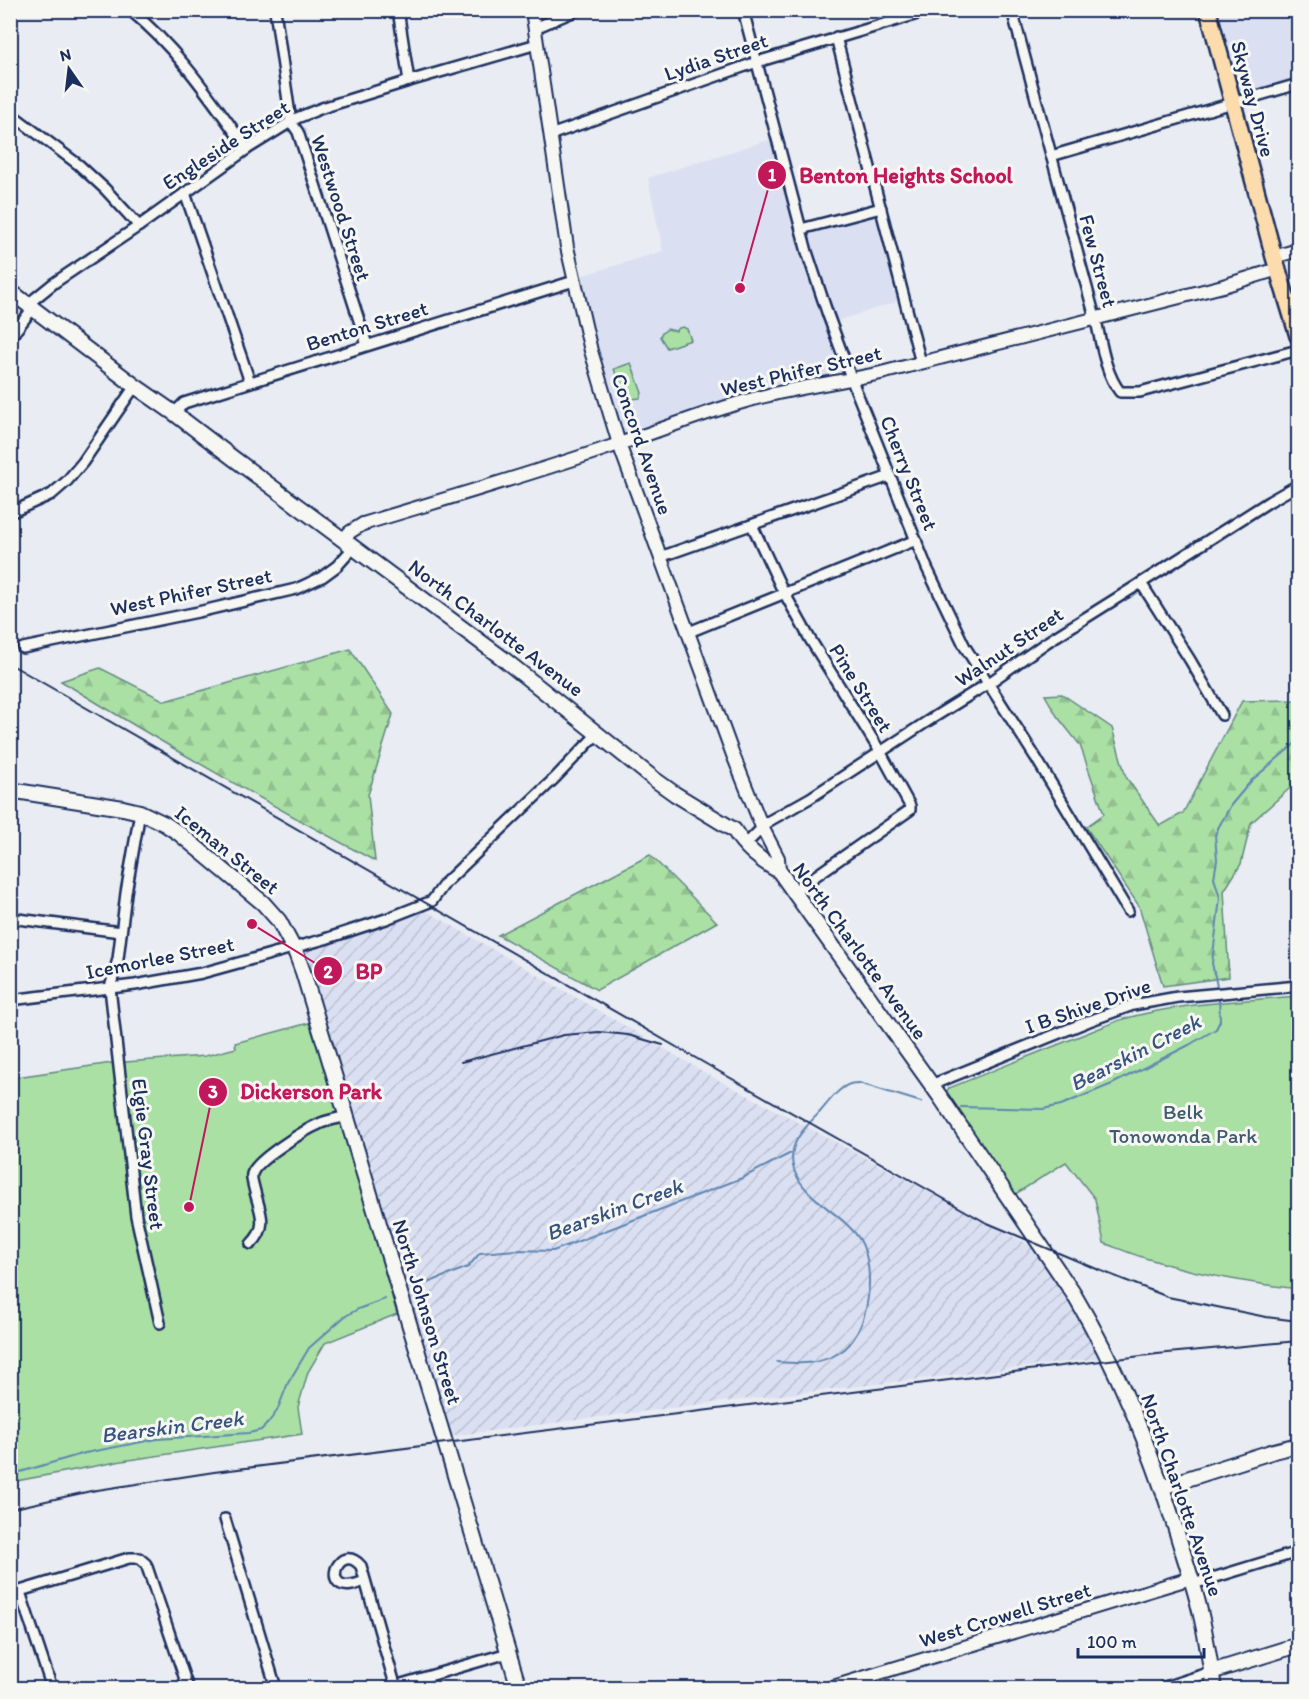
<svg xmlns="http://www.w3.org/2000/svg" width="1309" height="1699" font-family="Itim,sans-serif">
  <defs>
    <pattern id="industrial-furrows" width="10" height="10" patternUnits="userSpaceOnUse" patternTransform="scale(1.5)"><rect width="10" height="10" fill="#dadff2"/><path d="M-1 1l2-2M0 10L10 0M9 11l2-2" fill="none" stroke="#bac0d2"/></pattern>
    <pattern id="forest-firs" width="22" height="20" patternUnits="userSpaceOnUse" patternTransform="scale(1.5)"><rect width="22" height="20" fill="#aae0a4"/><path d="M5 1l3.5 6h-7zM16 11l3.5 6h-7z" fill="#92c090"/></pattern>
  </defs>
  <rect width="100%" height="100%" fill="#e9ecf2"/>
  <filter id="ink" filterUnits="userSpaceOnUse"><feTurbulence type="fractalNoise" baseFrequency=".0167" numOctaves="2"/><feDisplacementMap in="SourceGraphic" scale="12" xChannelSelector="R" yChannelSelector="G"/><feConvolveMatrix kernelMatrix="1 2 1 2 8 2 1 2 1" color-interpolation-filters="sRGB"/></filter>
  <g filter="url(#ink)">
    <g fill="#dadff2">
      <path d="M1218,11H1298V78L1240,94Z"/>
      <path d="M772,139L799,233L878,213L902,300L827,324L844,375L780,385L623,435L594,339L578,277L663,251L648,178Z"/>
    </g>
    <path fill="url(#industrial-furrows)" d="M425,910L711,1076L1035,1248L1075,1303L1101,1358L678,1407L450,1436L304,952Z"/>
    <g fill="#aae0a4" stroke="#628881" stroke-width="1.5">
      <path d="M683,327L687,329L691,340L667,348L660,337L661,334L667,329L676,331L679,328Z"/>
      <path d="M631,363L642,393L640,398L631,399L622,390L614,369Z"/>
      <path d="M1298,996V1289C1249,1283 1200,1275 1152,1260C1136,1256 1120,1249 1104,1243L1095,1199L1066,1162L1014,1195L945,1093L949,1088L1120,1020C1178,1003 1239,1001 1298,996Z"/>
      <path d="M309,1023L336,1100L397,1314L325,1343L308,1372L298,1407L302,1434L122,1461L11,1482L10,1078L112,1063L205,1056L236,1048L235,1043Z"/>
    </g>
    <g fill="url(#forest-firs)" stroke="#628881" stroke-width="1.5">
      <path d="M350,649L393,714L368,795L375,861C268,804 164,744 61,681L100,668L165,701Z"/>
      <path d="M1062,694L1112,728L1126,777L1160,826L1183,813L1242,701L1295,700L1298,696V781L1251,823L1241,864L1224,891L1229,977L1163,986L1139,906L1086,827L1104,814L1080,745L1057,716L1045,695Z"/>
      <path d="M650,855L717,922L597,990L498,935Z"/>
    </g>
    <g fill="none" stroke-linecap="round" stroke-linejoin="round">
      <g stroke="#5e86b1" stroke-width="2">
        <path d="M1218,991L1212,963L1220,898L1214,878L1217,860L1215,835L1218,828L1231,805L1252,780L1298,741"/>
        <path d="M961,1107L1043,1109L1061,1105L1112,1084L1189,1045L1216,1029L1220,1021L1219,997"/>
        <path d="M412,1289L468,1267L480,1253L516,1250L553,1251L742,1178L791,1153"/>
        <path d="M777,1362C801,1364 818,1365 839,1353C870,1335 877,1269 860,1240C844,1214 805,1200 794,1170C786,1145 804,1128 820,1112C828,1103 838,1088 850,1084C853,1083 856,1083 859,1083L921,1102"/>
        <path d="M10,1475L85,1453L157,1439L249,1433L261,1430L268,1423L277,1411L288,1383L309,1348L344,1317L358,1309L385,1299"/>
      </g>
      <defs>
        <g id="minor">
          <path d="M130,10C178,49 211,99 247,149"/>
          <path d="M275,10L291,122L298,132L367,345"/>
          <path d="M398,10L409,81"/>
          <path d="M743,10L807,252L828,315L853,383L927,568L965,647L1036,758L1128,911"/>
          <path d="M1012,10L1097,325C1102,348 1106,374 1120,392H1140L1298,350"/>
          <path d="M535,28L577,10"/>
          <path d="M836,37L921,363"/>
          <path d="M10,113L79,165L105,189L139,226"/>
          <path d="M550,135L757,62L931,10"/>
          <path d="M1051,156L1298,84"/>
          <path d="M185,193L250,382"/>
          <path d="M801,229L881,208"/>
          <path d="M28,304L54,283L139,226L247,149L297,118L322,108L409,81L537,44"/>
          <path d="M10,338L33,308"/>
          <path d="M174,413L184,403L574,281"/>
          <path d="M10,513L52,494L67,481L83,462L135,386"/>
          <path d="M752,525L781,587L810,639L881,753L910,806V810L794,891"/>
          <path d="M660,557L890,476"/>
          <path d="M1141,583L1190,660L1222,715"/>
          <path d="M689,632L916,540"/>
          <path d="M23,648L198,612L296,589L322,577L337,566L354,547"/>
          <path d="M140,812L126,893L118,959L110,988L136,1216L160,1323"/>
          <path d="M745,845L769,821L810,798L931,719L989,683L1047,642L1141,583L1270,501L1298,485"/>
          <path d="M10,918L121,932"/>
          <path d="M10,1000L135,985L202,973L325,939L386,919L432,901L445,883L555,778L598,733"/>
          <path d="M931,1085L1089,1021L1133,1005L1178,997L1298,986"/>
          <path d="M251,1244C270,1226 259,1210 254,1188C253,1184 251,1178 252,1174C256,1160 305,1130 319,1124C327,1120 337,1119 346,1116"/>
          <path d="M225,1519L276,1688"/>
          <path d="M365,1581C358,1583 348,1588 341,1584C326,1576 343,1545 361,1566L396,1688"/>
          <path d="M1193,1584L1298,1552"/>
          <path d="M20,1592L52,1688"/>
          <path d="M10,1594L129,1558H139L146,1564L188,1688"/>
          <path d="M870,1677L874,1688"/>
          <path d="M388,1688L508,1653"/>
          <path d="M1162,1688L1211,1672"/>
        </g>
        <g id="tertiary">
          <path d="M532,10L567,247L591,351L619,444L733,755L762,827L778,858L779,871"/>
          <path d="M1274,257L1298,250"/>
          <path d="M344,539L350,532L363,524C445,499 528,475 610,447C659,431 707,411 757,398C798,387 840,382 881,373L1223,286L1278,269"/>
          <path d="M830,1688L1191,1578"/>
        </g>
        <g id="secondary">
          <path d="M10,291L135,386L174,413L233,458L501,657L654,779L675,794L734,830C744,847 762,862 779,871L941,1098L1073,1293C1119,1370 1150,1448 1177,1533C1184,1557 1193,1582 1199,1607C1206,1634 1210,1662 1214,1688"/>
          <path d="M10,790L123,808L140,812L165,824L180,834L263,903L279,921L296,953L303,972C373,1211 448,1449 519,1688"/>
          <path d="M1162,1487L1274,1451L1298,1445"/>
          <path d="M1211,1672L1298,1645"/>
        </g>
        <path id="primary" d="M1208,10L1274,257L1298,336"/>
      </defs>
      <use href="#minor" stroke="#1b2f5e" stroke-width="14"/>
      <use href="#tertiary" stroke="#1b2f5e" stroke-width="16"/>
      <use href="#secondary" stroke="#1b2f5e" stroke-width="18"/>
      <use href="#primary" stroke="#1b2f5e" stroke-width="20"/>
      <use href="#minor" stroke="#f6f6f2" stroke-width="9"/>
      <use href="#tertiary" stroke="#f6f6f2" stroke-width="12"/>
      <use href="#secondary" stroke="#f6f6f2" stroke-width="14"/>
      <use href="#primary" stroke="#fcdcac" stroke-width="15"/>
      <g stroke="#1b2f5e" stroke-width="2">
        <path d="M10,664L720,1072L985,1222L1099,1270L1168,1297L1266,1317L1298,1321"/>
        <path d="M461,1062L564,1035L599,1032L628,1035L663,1045"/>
        <path d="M10,1509L91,1491L214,1472L1157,1354L1298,1341"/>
      </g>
    </g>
  </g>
  <g text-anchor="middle" stroke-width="6" stroke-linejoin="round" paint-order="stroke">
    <g font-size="21" fill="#1b2f5e" stroke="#f6f6f2">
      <text transform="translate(716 57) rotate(-19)" y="7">Lydia Street</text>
      <text transform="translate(1253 99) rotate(75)" y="7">Skyway Drive</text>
      <text transform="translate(226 145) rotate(-33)" y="7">Engleside Street</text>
      <text transform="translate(341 208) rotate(72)" y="7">Westwood Street</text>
      <text transform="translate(1098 261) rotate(75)" y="7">Few Street</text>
      <text transform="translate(367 326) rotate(-17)" y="7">Benton Street</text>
      <text transform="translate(801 371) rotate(-13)" y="7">West Phifer Street</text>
      <text transform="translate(642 444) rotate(71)" y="7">Concord Avenue</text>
      <text transform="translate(909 473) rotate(68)" y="7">Cherry Street</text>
      <text transform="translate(191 592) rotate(-12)" y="7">West Phifer Street</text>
      <text transform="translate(496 628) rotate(37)" y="7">North Charlotte Avenue</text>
      <text transform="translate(1009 647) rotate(-34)" y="7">Walnut Street</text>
      <text transform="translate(861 688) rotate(58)" y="7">Pine Street</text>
      <text transform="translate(227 850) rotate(39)" y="7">Iceman Street</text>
      <text transform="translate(860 951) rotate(54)" y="7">North Charlotte Avenue</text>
      <text transform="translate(160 958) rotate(-11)" y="7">Icemorlee Street</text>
      <text transform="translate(1088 1006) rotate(-19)" y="7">I B Shive Drive</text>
      <text transform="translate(148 1154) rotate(83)" y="7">Elgie Gray Street</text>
      <text transform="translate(427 1312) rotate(73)" y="7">North Johnson Street</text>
      <text transform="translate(1182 1495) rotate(71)" y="7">North Charlotte Avenue</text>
      <text transform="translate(1005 1615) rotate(-17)" y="7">West Crowell Street</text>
    </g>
    <g font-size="21" fill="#3f5b70" stroke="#f6f6f2">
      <text x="1183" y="1119">Belk<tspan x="1183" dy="24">Tonowonda Park</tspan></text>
    </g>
    <g font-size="22" font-style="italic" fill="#375380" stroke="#f6f6f2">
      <text transform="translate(1135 1052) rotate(-27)" y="8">Bearskin Creek</text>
      <text transform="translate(614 1209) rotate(-20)" y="8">Bearskin Creek</text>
      <text transform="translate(172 1426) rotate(-7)" y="8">Bearskin Creek</text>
    </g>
  </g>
  <path fill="none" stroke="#c2185b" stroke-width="2" d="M740 288L772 175M252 924L328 971M189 1207L213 1092"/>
  <g fill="#c2185b" stroke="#f6f6f2" stroke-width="2">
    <circle cx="740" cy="288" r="6"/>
    <circle cx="252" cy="924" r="6"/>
    <circle cx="189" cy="1207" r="6"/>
    <circle cx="772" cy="175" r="15"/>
    <circle cx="328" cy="971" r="15"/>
    <circle cx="213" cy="1092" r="15"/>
  </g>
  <g font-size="18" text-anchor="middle" font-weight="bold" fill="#fff">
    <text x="772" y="181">1</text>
    <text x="328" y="978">2</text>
    <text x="213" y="1098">3</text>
  </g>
  <g font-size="22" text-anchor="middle" font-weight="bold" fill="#c2185b" stroke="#f6f6f2" stroke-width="6" stroke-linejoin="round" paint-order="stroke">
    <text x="906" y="183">Benton Heights School</text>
    <text x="369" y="979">BP</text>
    <text x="311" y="1099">Dickerson Park</text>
  </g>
  <rect width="1309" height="1699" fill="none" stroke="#f6f6f2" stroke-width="36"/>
  <rect x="18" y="18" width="1273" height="1663" fill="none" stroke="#1b2f5e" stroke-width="2" filter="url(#ink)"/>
  <g transform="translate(69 69) rotate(346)" stroke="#f6f6f2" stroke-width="4.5" paint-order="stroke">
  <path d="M0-4.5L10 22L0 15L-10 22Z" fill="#1b2f5e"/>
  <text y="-9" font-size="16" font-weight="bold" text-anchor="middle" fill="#1b2f5e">N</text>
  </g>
  <path d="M1078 1648v9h126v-9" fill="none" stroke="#1b2f5e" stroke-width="3"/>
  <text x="1087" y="1648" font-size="18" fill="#1b2f5e" stroke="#f6f6f2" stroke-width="4.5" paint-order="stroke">100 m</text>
</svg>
